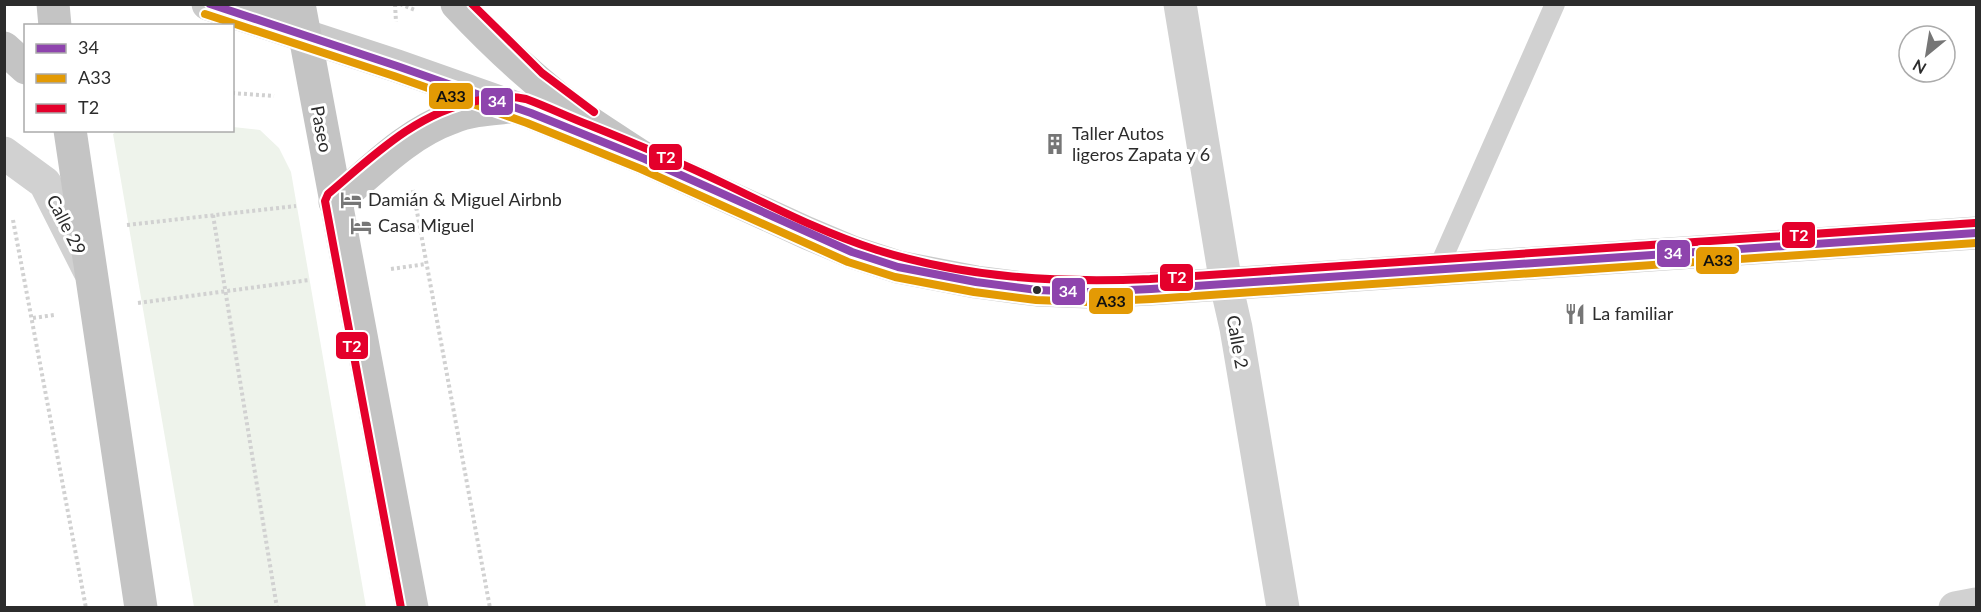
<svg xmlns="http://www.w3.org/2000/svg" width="1981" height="612" font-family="Lato,sans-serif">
  <rect width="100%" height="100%" fill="#fff"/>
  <path fill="#eef3eb" d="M233,127L260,130L279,148L291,172L366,607H194L113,134L117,131L232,130Z"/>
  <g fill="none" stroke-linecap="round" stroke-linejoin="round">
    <g stroke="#d1d1d1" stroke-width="4" stroke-dasharray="3 3" stroke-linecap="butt">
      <path d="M395,4L396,22"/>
      <path d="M400,4L415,10"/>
      <path d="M232,93L274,96"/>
      <path d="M413,190L490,608"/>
      <path d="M213,215L277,608"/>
      <path d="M13,220L86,608"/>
      <path d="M127,225L296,206"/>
      <path d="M391,269L426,264"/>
      <path d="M138,303L309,280"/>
      <path d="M33,318L54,315"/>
    </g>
    <path stroke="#d1d1d1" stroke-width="20" d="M1437,271L1555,4"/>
    <g stroke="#d1d1d1" stroke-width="33">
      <path d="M1180,4L1226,284L1236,328L1283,608"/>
      <path d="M4,153L45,183L89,270"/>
      <path d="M1955,608L1976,604"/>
    </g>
    <path stroke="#cacaca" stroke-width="33" d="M208,4L397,66L531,113L645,159L807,233L852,252L898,267L976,282L1037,290L1088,292L1151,289L1976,233"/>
    <g stroke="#c4c4c4" stroke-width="33">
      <path d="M53,4L55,26"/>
      <path d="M256,4L305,36"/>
      <path d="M299,4L412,608"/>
      <path d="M457,4C495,45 536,82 580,116C601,131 624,145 645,159"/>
      <path d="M4,48L26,68"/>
      <path d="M70,130L141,608"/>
      <path d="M335,202C371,172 406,134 451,118C470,110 490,109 510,107"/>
    </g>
    <defs>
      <path id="bus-1" d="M210,4L397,66L531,113L645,159L852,252L898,267L976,282L1037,290L1088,292L1151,289L1976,233"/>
      <path id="bus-2" d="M205,14L394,76L527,123L641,169L848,262L895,277L974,292L1036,300L1088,302L1152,299L1976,243"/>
      <g id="bus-3">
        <path d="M472,4L542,73L594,112"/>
        <path d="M401,608L325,201L328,194C373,156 416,113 476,101C493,97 509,95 526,99C548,107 568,117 589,125C634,143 679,162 723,183C773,207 823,233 877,250C967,278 1056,283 1150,279L1975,223"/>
      </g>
    </defs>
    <use href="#bus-1" stroke="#fff" stroke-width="12"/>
    <use href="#bus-2" stroke="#fff" stroke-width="12"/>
    <use href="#bus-3" stroke="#fff" stroke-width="12"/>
    <use href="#bus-1" stroke="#8e44ad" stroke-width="8"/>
    <use href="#bus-2" stroke="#e39a04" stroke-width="8"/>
    <use href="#bus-3" stroke="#e4002b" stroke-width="8"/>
  </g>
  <defs>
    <symbol id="building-bare" viewBox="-9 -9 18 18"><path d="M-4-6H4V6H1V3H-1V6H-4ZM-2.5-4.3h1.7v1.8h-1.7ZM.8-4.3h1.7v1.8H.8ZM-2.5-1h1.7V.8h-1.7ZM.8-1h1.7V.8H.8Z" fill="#767676" stroke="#fff" stroke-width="2.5" paint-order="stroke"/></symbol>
    <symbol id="hotel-bare" viewBox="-9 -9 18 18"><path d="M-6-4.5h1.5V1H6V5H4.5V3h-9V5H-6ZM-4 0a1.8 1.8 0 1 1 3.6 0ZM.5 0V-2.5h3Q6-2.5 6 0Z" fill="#767676" stroke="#fff" stroke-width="2.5" paint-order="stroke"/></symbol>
    <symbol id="restaurant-bare" viewBox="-9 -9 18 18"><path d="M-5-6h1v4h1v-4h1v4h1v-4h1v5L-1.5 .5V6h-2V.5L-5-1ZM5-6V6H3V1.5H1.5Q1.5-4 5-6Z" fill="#767676" stroke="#fff" stroke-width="2.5" paint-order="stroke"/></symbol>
  </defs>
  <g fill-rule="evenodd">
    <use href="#building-bare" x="1040" y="129" width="30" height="30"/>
    <use href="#hotel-bare" x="336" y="185" width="30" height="30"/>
    <use href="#hotel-bare" x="346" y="211" width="30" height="30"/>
    <use href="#restaurant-bare" x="1560" y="299" width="30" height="30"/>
  </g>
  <circle fill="#2c2c2c" stroke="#fff" stroke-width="2" cx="1037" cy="290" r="5"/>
  <g text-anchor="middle" stroke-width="6" stroke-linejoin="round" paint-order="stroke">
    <g font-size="18" fill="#2c2c2c" stroke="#fff">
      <text transform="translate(321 129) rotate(79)" y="6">Paseo</text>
      <text transform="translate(66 225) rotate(63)" y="6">Calle 29</text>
      <text transform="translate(1237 342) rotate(80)" y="6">Calle 2</text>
    </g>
    <g font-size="18" fill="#2c2c2c" stroke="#fff" text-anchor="start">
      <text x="1072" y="140">Taller Autos<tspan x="1072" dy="21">ligeros Zapata y 6</tspan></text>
      <text x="368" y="206">Damián &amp; Miguel Airbnb</text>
      <text x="378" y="232">Casa Miguel</text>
      <text x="1592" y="320">La familiar</text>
    </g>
  </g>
  <g stroke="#fff" stroke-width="2">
    <rect x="428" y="82" width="46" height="28" rx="6" fill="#e39a04"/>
    <rect x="480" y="87" width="34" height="29" rx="6" fill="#8e44ad"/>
    <rect x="648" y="143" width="35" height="28" rx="6" fill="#e4002b"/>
    <rect x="1781" y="221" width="35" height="28" rx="6" fill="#e4002b"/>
    <rect x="1656" y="239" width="35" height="29" rx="6" fill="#8e44ad"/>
    <rect x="1695" y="246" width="45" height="29" rx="6" fill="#e39a04"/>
    <rect x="1159" y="263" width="35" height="29" rx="6" fill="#e4002b"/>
    <rect x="1051" y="277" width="35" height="29" rx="6" fill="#8e44ad"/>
    <rect x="1088" y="287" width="46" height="28" rx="6" fill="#e39a04"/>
    <rect x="335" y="331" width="34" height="29" rx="6" fill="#e4002b"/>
  </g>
  <g font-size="16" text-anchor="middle" font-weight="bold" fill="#fff">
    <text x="497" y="107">34</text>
    <text x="666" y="163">T2</text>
    <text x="1799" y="241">T2</text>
    <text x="1673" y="259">34</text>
    <text x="1177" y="283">T2</text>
    <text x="1068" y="297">34</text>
    <text x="352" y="352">T2</text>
  </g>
  <g font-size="16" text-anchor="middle" font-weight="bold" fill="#111">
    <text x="451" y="102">A33</text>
    <text x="1718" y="266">A33</text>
    <text x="1111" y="307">A33</text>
  </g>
  <rect width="1981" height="612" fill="none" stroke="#2c2c2c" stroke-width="12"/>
  <rect x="24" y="24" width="210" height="108" fill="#ffffff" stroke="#ababab" stroke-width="1.5"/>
  <rect x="36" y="44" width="30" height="9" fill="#8e44ad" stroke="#ababab" stroke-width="1.5"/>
  <text x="78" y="54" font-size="18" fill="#2c2c2c">34</text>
  <rect x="36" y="74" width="30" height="9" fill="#e39a04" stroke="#ababab" stroke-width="1.5"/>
  <text x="78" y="84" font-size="18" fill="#2c2c2c">A33</text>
  <rect x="36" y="104" width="30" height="9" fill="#e4002b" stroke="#ababab" stroke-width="1.5"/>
  <text x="78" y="114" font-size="18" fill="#2c2c2c">T2</text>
  <g transform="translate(1927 54) rotate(210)"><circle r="28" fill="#ffffff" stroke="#ababab" stroke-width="1.5"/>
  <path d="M0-4.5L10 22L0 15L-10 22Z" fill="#767676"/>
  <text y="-9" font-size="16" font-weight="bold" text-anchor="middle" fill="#2c2c2c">N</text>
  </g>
</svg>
